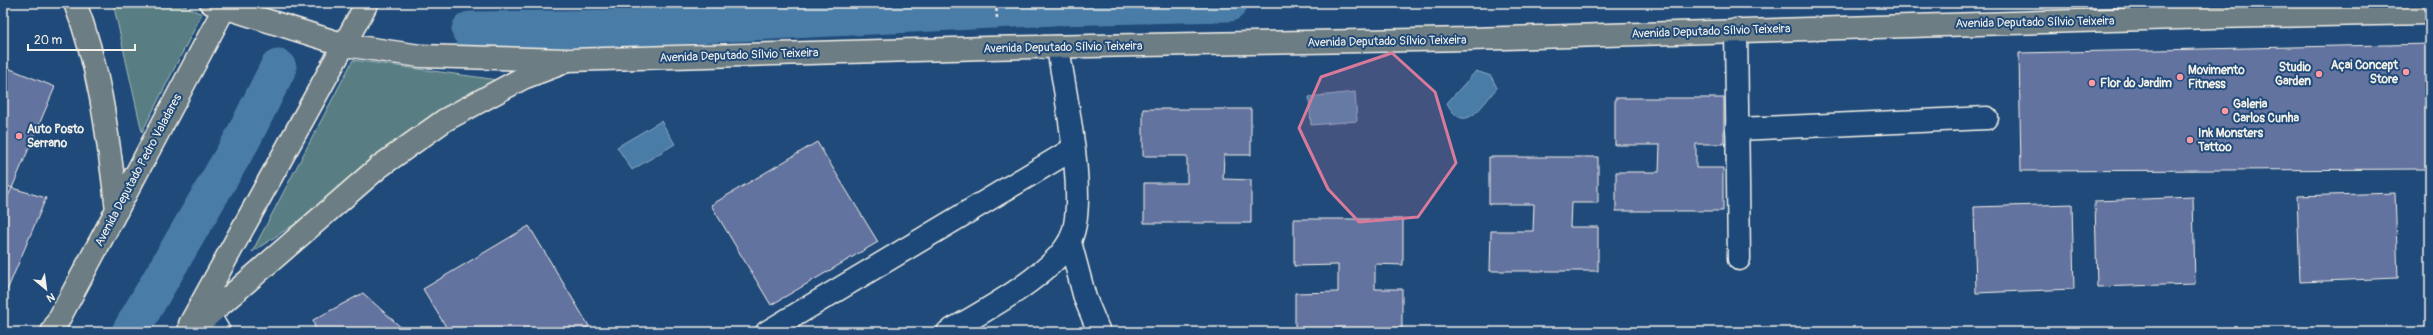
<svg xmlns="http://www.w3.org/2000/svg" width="2433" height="335" font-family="Pangolin,sans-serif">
  <rect width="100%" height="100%" fill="#1f4a7a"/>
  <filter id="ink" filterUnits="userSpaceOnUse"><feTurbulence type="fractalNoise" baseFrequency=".025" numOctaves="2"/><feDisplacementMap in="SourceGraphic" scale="8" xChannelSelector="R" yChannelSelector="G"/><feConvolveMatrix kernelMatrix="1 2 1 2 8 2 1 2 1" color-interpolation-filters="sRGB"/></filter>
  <g filter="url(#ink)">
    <g fill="#597e83" stroke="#a6b8b6">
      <path d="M113,3H178L202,14L142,132Z"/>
      <path d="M353,60L513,82L252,252Z"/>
    </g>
    <g fill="#4a7ca7" stroke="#8eabc1">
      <path d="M1476,71L1491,76L1497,88C1481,106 1465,137 1447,103Z"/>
      <path d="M1355,92L1357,121L1311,125L1309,97Z"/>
      <path d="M661,121L675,144L632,170L617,147Z"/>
    </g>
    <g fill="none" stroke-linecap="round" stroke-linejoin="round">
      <g stroke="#4a7ca7" stroke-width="37">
        <path d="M470,30L632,28L1054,7L1229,3"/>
        <path d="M130,332L242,140L278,68"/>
      </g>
    </g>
    <g fill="#6473a0" stroke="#f4f1e8">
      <path d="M2430,44V169L2021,171L2019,53Z"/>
      <path d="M3,66L55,87L12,188L3,184Z"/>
      <path d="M1615,98H1724V144H1696V168H1723V211H1616V172H1659L1660,145H1615Z"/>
      <path d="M1143,109H1251V155H1224L1223,179L1251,180V223H1144V183H1187V156H1143Z"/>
      <path d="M817,142L878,242L771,305L711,205Z"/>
      <path d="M1489,157H1598V203H1571L1570,227H1598V271H1490L1491,231H1533L1534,204H1489Z"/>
      <path d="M12,188L46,198L3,300V206Z"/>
      <path d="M2395,193L2398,278L2300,282L2297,196Z"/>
      <path d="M2193,197L2195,284L2097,287L2095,201Z"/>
      <path d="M2072,204L2074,289L1976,293L1974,207Z"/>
      <path d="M1294,219H1403V265L1375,264V289H1402V332H1295V293L1338,292V265L1294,266Z"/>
      <path d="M529,226L589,326L579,332H449L423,289Z"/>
      <path d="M363,293L406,332H316L313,320Z"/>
    </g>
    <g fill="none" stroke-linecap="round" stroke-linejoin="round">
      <defs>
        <g id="minor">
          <path d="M1736,30L1739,259"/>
          <path d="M1737,129L1987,118"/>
          <path d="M1070,242L1085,298L1099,332"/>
          <path d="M209,315L219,332"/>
          <path d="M767,332L1073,149"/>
          <path d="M948,332C981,313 1051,275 1069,242C1090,207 1064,90 1058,47"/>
        </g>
        <g id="major">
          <path d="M75,3C101,70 108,140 117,210"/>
          <path d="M211,3L345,45L420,56L569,60L987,48L1470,39L2214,17L2430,13"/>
          <path d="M190,324L367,3"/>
          <path d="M52,332L227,3"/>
          <path d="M189,332L379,167L445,120L523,78L560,64"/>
        </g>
      </defs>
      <use href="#minor" stroke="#f4f1e8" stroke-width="25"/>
      <use href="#major" stroke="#f4f1e8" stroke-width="25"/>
      <path stroke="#f4f1e8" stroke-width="2.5" stroke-dasharray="3 3" stroke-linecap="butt" d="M996,3L997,18"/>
      <use href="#minor" stroke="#1f4a7a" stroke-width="22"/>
      <use href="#major" stroke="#6d7d84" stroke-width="22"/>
    </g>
  </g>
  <path fill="#d87a9a" fill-opacity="0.2" stroke="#d87a9a" stroke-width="3" stroke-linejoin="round" d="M1392,53L1435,92L1456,163L1418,217L1359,222L1328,189L1299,128L1321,77Z"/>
  <g fill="#ff9aa2" stroke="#1f4a7a" stroke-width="1.5">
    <circle cx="2406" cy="72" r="4"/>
    <circle cx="2319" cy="74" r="4"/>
    <circle cx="2180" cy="77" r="4"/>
    <circle cx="2092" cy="83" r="4"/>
    <circle cx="2225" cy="111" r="4"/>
    <circle cx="19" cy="136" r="4"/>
    <circle cx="2190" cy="140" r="4"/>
  </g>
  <g text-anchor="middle" stroke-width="4" stroke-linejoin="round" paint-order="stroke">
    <g font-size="12" fill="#f4f1e8" stroke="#1f4a7a">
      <text transform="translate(2035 22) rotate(-1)" y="4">Avenida Deputado Sílvio Teixeira</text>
      <text transform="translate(1711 31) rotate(-2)" y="4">Avenida Deputado Sílvio Teixeira</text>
      <text transform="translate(1387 41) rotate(-1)" y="4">Avenida Deputado Sílvio Teixeira</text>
      <text transform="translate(1063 47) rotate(-1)" y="4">Avenida Deputado Sílvio Teixeira</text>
      <text transform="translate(739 55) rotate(-2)" y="4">Avenida Deputado Sílvio Teixeira</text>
      <text transform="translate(138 170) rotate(-62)" y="4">Avenida Deputado Pedro Valadares</text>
    </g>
    <g font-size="12" font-weight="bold" fill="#f4f1e8" stroke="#1f4a7a" text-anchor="start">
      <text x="2398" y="69" text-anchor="end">Açai Concept<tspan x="2398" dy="14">Store</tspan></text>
      <text x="2311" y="71" text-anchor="end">Studio<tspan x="2311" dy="14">Garden</tspan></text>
      <text x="2188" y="74">Movimento<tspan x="2188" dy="14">Fitness</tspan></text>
      <text x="2100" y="87">Flor do Jardim</text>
      <text x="2233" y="108">Galeria<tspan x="2233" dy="14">Carlos Cunha</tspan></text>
      <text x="27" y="133">Auto Posto<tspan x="27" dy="14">Serrano</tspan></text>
      <text x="2198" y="137">Ink Monsters<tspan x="2198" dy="14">Tattoo</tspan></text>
    </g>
  </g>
  <rect width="2433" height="335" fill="none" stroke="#1f4a7a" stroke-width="16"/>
  <rect x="8" y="8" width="2417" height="319" fill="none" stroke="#f4f1e8" stroke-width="1.5" filter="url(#ink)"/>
  <g transform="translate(46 289) rotate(151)" stroke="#1f4a7a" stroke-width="3" paint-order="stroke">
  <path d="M0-3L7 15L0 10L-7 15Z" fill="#f4f1e8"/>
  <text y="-6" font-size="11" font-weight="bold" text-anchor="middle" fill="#f4f1e8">N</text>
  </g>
  <path d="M28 44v6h107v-6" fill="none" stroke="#f4f1e8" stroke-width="2"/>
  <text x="34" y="44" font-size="12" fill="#f4f1e8" stroke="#1f4a7a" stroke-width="3" paint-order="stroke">20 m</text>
</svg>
